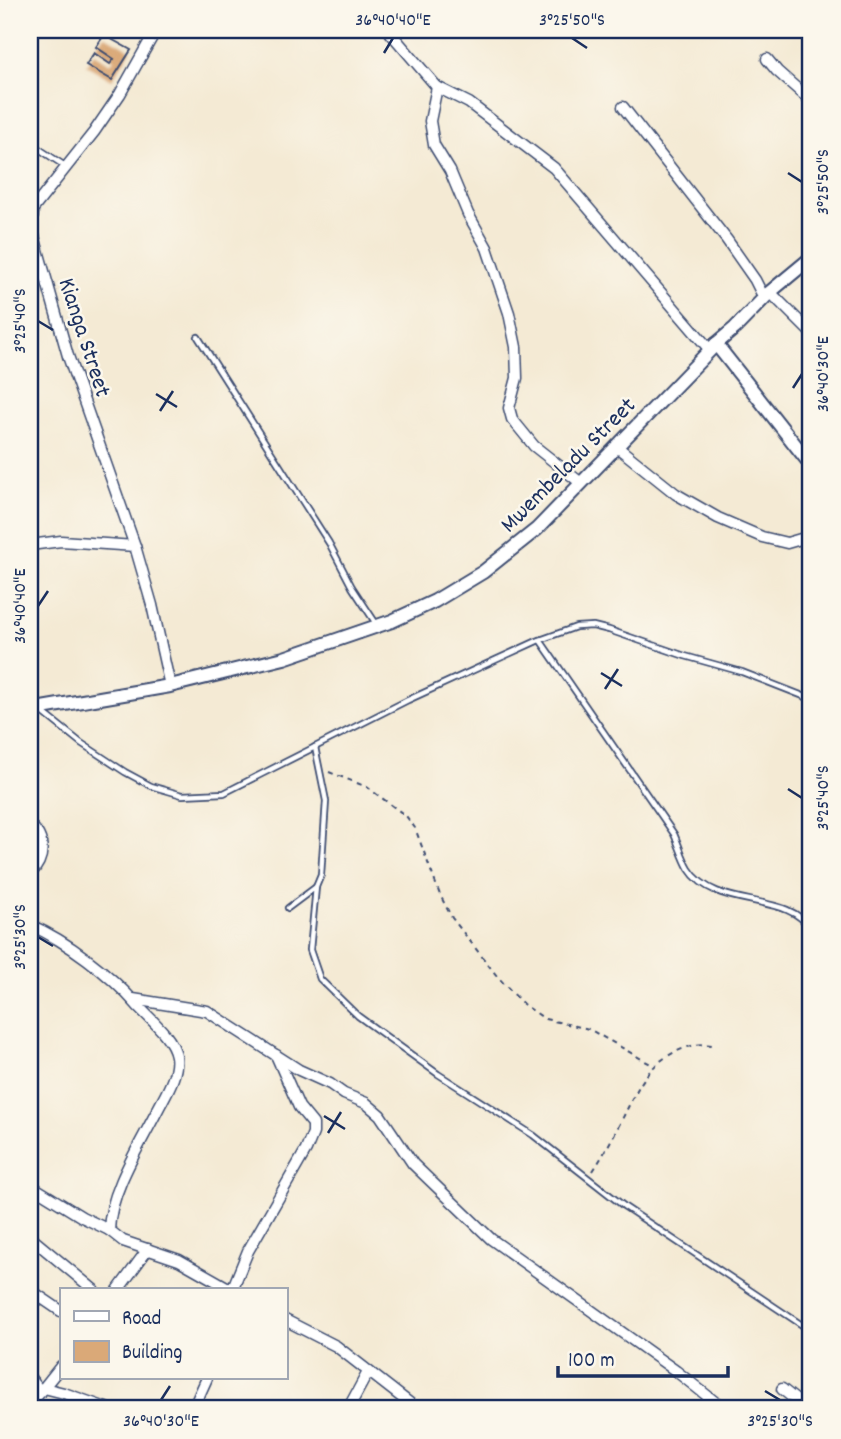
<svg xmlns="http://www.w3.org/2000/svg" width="841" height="1439" font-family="Dekko,sans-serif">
  <rect width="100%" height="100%" fill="#fbf7ec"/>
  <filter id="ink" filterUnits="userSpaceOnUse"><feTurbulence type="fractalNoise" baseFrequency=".0143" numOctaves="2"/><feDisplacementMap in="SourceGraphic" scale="14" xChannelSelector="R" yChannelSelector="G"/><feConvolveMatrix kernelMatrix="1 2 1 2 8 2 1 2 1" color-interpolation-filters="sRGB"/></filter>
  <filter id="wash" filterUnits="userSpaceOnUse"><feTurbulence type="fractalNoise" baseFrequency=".00686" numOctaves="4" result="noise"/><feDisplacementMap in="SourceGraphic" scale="28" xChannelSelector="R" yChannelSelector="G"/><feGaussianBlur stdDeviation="1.57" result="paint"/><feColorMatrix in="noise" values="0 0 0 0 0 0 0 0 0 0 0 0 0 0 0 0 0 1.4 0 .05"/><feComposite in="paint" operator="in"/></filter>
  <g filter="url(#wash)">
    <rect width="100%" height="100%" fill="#f4ead4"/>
    <g id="blocks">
      <path fill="#daa978" d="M104,35L131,50L112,80L86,65L94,53L110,64L114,59L96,47Z"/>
    </g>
  </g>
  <g filter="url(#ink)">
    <use href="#blocks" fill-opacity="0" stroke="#3c4b70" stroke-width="2"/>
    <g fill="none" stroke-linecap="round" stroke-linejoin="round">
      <defs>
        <g id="service">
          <path d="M30,143L65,166"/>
          <path d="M198,337L329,543L352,587L377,625"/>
          <path d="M540,640L674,834C679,845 683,859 689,869C716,912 789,890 811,930"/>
          <path d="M40,710L81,743L125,772L151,786L182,795L224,793L408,700L537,641L576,627L593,626L609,630L685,656L742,672L811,699"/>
          <path d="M316,887L310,950L320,979L358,1016L438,1074L533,1135L625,1207L811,1331"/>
          <path d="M288,908L316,887L321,875L326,801L315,747"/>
        </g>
        <g id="minor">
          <path d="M156,30L120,94L94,132L33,209L32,229L68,356L135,546L152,605L170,686"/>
          <path d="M388,30L437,87L469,103L554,168L710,350"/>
          <path d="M767,59L777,71L811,101"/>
          <path d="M437,87L430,121L434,145L450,171L468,214L487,248L509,313L516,347L517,378L509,408L512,419L534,446L581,483"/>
          <path d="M623,107L727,240L755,280L764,298"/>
          <path d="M770,292L811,333"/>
          <path d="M616,446L676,494L718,518L762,537L787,543L811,536"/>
          <path d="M30,545L61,541L135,546"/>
          <path d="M30,825C46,839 45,859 30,874"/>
          <path d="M30,925C67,941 110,974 137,1005C149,1018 173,1037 176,1056C179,1074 165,1095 157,1111C140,1145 110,1191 109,1230L123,1241L179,1260L232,1290"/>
          <path d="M133,999L207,1011L299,1070L330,1084L344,1094L366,1103L380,1115L413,1164L491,1239L676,1371L715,1402L729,1409"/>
          <path d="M30,1185L82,1217L109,1230"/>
          <path d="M30,1237L94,1290"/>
          <path d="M30,1290L61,1311"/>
          <path d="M118,1290L148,1249"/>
          <path d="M232,1290L248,1251L306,1150L313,1133V1124L299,1107L276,1055"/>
          <path d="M285,1320L336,1346L417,1409"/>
          <path d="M30,1378L41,1392"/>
          <path d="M44,1388L64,1393L109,1409"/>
          <path d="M782,1389L807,1409"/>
          <path d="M30,1405L61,1366"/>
          <path d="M193,1409L207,1378"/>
          <path d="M348,1409L368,1372"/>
        </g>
        <g id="tertiary">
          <path d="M716,344L811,465"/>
          <path d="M30,710L170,686L284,658L392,621L435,601L483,572L537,529L716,344L735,328L770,292L811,258"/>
        </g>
      </defs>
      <use href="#service" stroke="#3c4b70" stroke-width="8"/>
      <use href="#minor" stroke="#3c4b70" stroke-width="13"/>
      <use href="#tertiary" stroke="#3c4b70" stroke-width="16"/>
      <g stroke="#3c4b70" stroke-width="2" stroke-dasharray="5 5" stroke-linecap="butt">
        <path d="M329,772L367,787L406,816L415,828L440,895L452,918L497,976L523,1004L545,1019L589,1029L654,1066"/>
        <path d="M593,1171C602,1157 610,1143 617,1129C636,1094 644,1062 685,1048C696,1044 704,1043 716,1046"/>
      </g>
      <use href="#service" stroke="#fff" stroke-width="4.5"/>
      <use href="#minor" stroke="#fff" stroke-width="10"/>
      <use href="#tertiary" stroke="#fff" stroke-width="12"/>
    </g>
  </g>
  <path fill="none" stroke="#1b2f5e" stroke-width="2.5" d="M572,38L587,48M384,53L393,38M788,173L802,182M38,321L53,330M793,388L802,374M156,394L177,407M160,411L173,391M38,606L48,591M601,673L622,686M605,689L618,669M788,789L802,798M38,937L53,946M324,1116L345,1129M328,1133L341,1112M765,1391L780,1400M161,1400L170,1386"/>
  <g text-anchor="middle" stroke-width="5" stroke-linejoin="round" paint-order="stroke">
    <g font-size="24" fill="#1b2f5e" stroke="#fbf7ec">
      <text transform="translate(86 337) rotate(72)" y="8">Kianga Street</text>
      <text transform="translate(567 464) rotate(-45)" y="8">Mwembeladu Street</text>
    </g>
  </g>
  <rect width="841" height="1439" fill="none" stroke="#fbf7ec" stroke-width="77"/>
  <rect x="60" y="1288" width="228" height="91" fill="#fbf7ec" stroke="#a1a7b3" stroke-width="2"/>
  <rect x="74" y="1311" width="35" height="10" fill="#ffffff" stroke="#a1a7b3" stroke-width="2"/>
  <text x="122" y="1324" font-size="21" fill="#1b2f5e">Road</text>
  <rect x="74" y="1341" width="35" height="21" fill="#daa978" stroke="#a1a7b3" stroke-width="2"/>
  <text x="122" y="1358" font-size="21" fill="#1b2f5e">Building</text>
  <path d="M558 1366v10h170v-10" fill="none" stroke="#1b2f5e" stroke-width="3.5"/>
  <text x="568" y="1366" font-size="21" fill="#1b2f5e" stroke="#fbf7ec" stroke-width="5" paint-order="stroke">100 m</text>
  <rect x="38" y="38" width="764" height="1362" fill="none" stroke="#1b2f5e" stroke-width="2.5"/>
  <g font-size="18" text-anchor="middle" fill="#1b2f5e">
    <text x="393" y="25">36°40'40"E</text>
    <text x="572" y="25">3°25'50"S</text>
    <text transform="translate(822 182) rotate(-90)" y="6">3°25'50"S</text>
    <text transform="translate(19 321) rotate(-90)" y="6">3°25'40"S</text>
    <text transform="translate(822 374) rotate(-90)" y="6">36°40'30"E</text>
    <text transform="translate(19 606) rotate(-90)" y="6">36°40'40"E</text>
    <text transform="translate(822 798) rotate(-90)" y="6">3°25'40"S</text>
    <text transform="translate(19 937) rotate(-90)" y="6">3°25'30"S</text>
    <text x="161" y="1426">36°40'30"E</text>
    <text x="780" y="1426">3°25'30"S</text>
  </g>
</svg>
